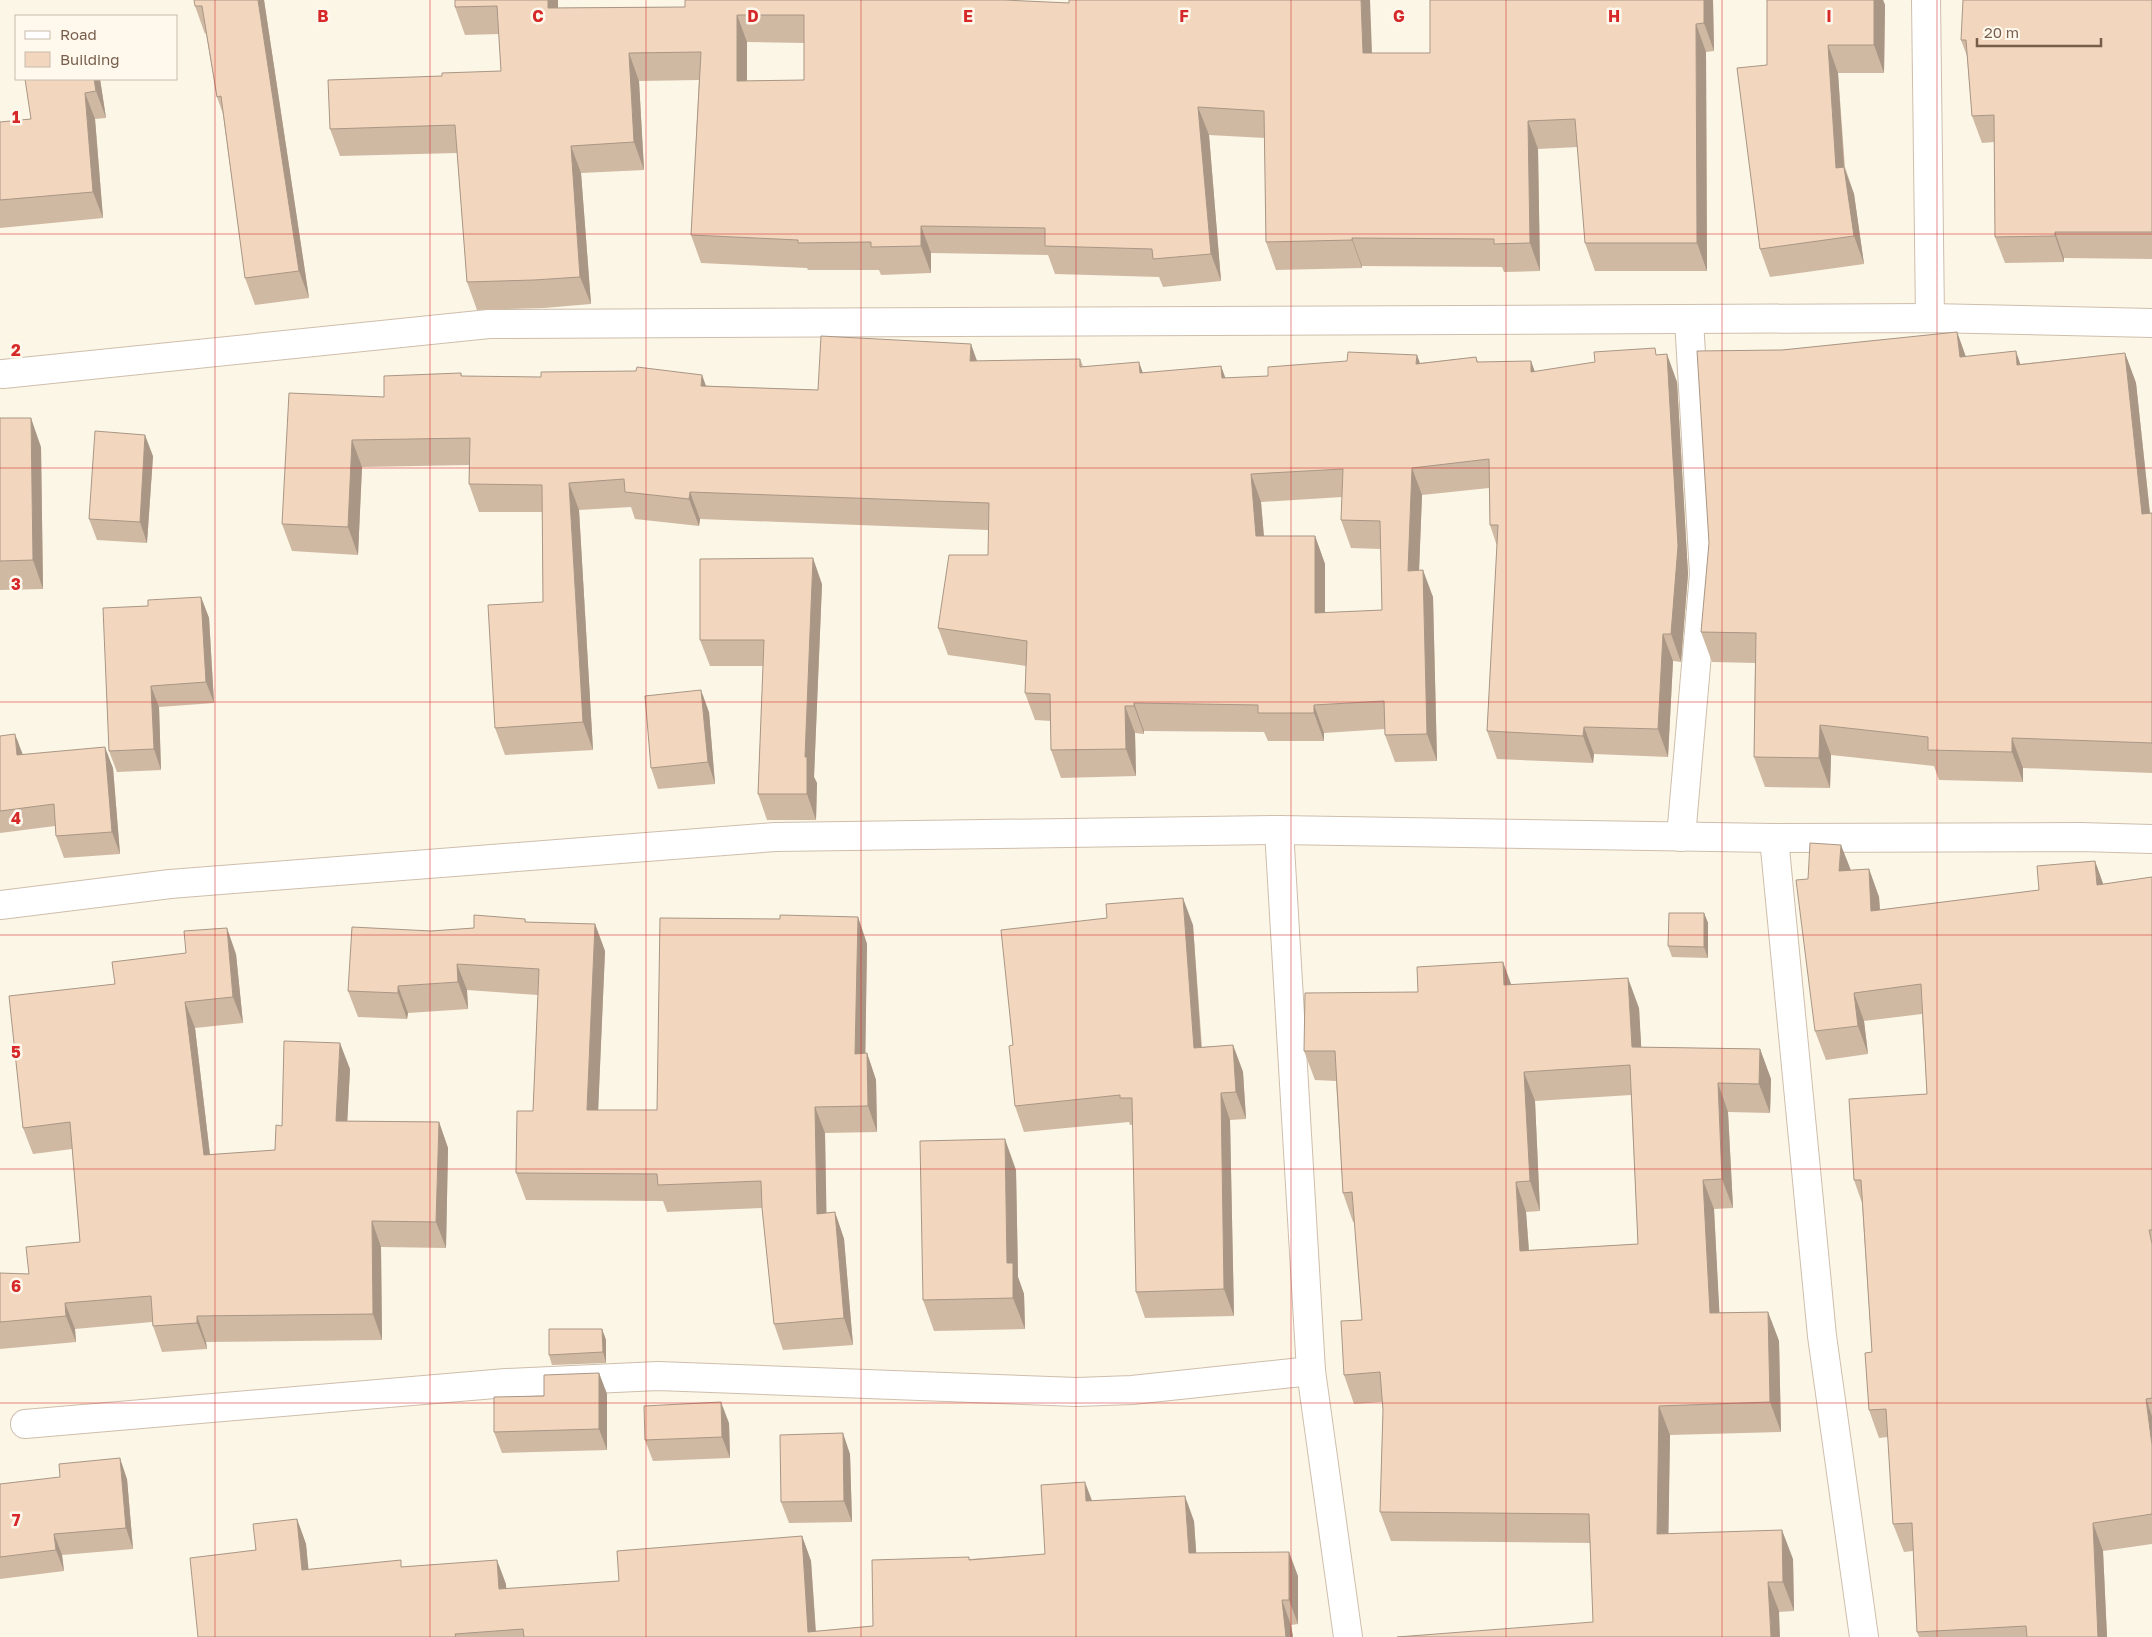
<svg xmlns="http://www.w3.org/2000/svg" width="2152" height="1637" font-family="'Golos Text',sans-serif">
  <rect width="100%" height="100%" fill="#fcf6e6"/>
  <g fill="none" stroke-linecap="round" stroke-linejoin="round">
    <defs>
      <g id="street">
        <path d="M1926,0L1930,318"/>
        <path d="M3,374L489,324L1930,318L2152,323"/>
        <path d="M1279,830L1311,1371L1348,1637"/>
        <path d="M1681,837L1704,574L1689,320"/>
        <path d="M1774,838L1822,1336L1864,1637"/>
        <path d="M0,905L170,884L775,837L1279,830L1774,838L2080,837L2152,839"/>
        <path d="M25,1424L506,1383L658,1376L1077,1392L1132,1390L1311,1371"/>
      </g>
    </defs>
    <use href="#street" stroke="#cebeac" stroke-width="30"/>
    <use href="#street" stroke="#fff" stroke-width="28"/>
  </g>
  <g fill="#d0b9a3" fill-rule="evenodd">
    <path d="M264,0L309,298L255,305L245,278L223,114L217,97L206,33L205,34L195,6Z"/>
    <path d="M455,0H558V8L685,7L1372,53H1430L1713,0L1714,51L1706,52L1707,271H1595L1585,243L1578,147L1538,149L1540,271L1504,272L1502,267L1362,266V268L1276,270L1266,242L1265,138L1209,135L1221,281L1163,287L1159,277L1055,274L1048,255L931,253V273L881,275L879,270H808L807,268L701,263L691,235L699,80L639,81L644,170L581,173L591,304L544,308L477,310L467,282L457,153L340,156L330,129L442,76L501,71L499,34L465,35L455,7ZM747,42L804,43V80L747,81Z"/>
    <path d="M1767,0H1883L1885,5L1884,73H1838L1845,167L1854,194L1864,264L1770,277L1760,249L1767,65Z"/>
    <path d="M2152,0V259L2064,258V262L2005,263L1995,237L1994,142L1982,143L1972,116L1967,56L1961,40Z"/>
    <path d="M100,79L106,118L95,119L103,218L0,228V122L31,119Z"/>
    <path d="M1957,332L1966,357L2020,364L2125,353L2136,383L2150,513H2152V773L2023,768V782L1939,780L1934,766L1831,755L1830,788L1765,787L1754,757L1755,663L1712,662L1701,632L1782,350Z"/>
    <path d="M1658,355L1677,382L1688,574L1681,662L1673,661L1668,757L1594,754L1593,763L1497,759L1487,731L1497,546L1490,525L1489,488L1422,495L1419,570L1433,597L1437,761L1395,762L1385,735V729L1324,733V741H1268L1264,732L1144,731V734L1135,733L1136,776L1061,778L1051,750V721L1035,720L1025,693L1026,666L948,655L938,628L988,555V530L700,519L699,526L635,519L631,507L579,510L593,750L505,755L495,728L543,602L542,512H479L469,484V465L362,467L358,555L292,551L282,524L384,397L461,373L462,376L818,390L977,361L1080,359L1083,366L1143,373L1221,366L1225,378L1268,376L1420,363L1476,357L1478,362L1535,372ZM1342,497L1341,520L1351,548L1381,549L1382,610L1325,613V564L1315,536H1264L1261,502Z"/>
    <path d="M0,418L41,447L43,589L0,590Z"/>
    <path d="M153,456L147,543L97,540L89,519Z"/>
    <path d="M822,584L814,777L817,783L816,820H767L758,794L763,666H710L700,640Z"/>
    <path d="M201,597L209,618L214,703L159,707L161,770L117,772L109,751L148,606Z"/>
    <path d="M709,712L715,784L658,789L651,768Z"/>
    <path d="M0,736L22,754L113,768L120,854L64,858L56,836L55,826L0,833Z"/>
    <path d="M2095,861L2103,884L2152,877V1544L2103,1551L2107,1637H1919L1917,1632L1913,1551L1904,1552L1893,1524L1888,1437L1879,1438L1869,1410L1872,1352L1862,1203L1854,1180L1927,1094L1922,1014L1864,1021L1868,1054L1826,1060L1815,1031L1851,870L1869,869L1879,897L1880,910L2039,890Z"/>
    <path d="M1704,913L1708,923V958L1672,957L1668,946Z"/>
    <path d="M858,917L867,944L865,1054L867,1053L876,1080L877,1132L825,1133L826,1213L835,1212L844,1239L853,1345L783,1350L774,1324L762,1208L667,1212L663,1201L526,1200L516,1173L533,1111L538,995L467,990L468,1009L408,1013L407,1019L358,1017L348,991L431,931L474,928L525,919L526,922L595,924L605,951L598,1110H657L780,919Z"/>
    <path d="M1193,925L1202,1047L1233,1045L1243,1072L1246,1119L1230,1120L1234,1316L1145,1318L1136,1292L1133,1125H1130L1129,1122L1024,1132L1015,1106L1013,1045Z"/>
    <path d="M236,954L243,1023L195,1028L210,1155L275,1150L282,1126L350,1069L347,1121L439,1122L448,1148L446,1248L381,1247L382,1340L206,1342L207,1349L162,1352L153,1326L152,1322L75,1329L76,1342L0,1349V1273L29,1274L80,1242L72,1149L33,1154L23,1128L115,984Z"/>
    <path d="M1503,962L1511,985L1639,1008L1641,1047L1760,1049L1771,1079L1770,1113L1728,1112L1733,1208L1714,1209L1719,1313L1768,1312L1779,1341L1781,1432L1670,1435L1668,1534L1793,1559L1794,1611L1593,1622L1590,1543L1391,1541L1380,1512L1383,1410L1382,1402L1354,1404L1344,1375L1362,1320L1355,1222H1353L1343,1193L1336,1081L1315,1080L1304,1051L1418,992ZM1631,1095L1638,1244L1529,1250L1526,1212L1540,1211L1535,1101Z"/>
    <path d="M1016,1170L1018,1277L1024,1294L1025,1329L934,1331L923,1300Z"/>
    <path d="M602,1329L606,1340V1363L552,1365L549,1355Z"/>
    <path d="M599,1373L607,1394V1450L502,1453L494,1432Z"/>
    <path d="M729,1423L730,1458L653,1461L645,1440Z"/>
    <path d="M850,1454L852,1522L789,1523L781,1502Z"/>
    <path d="M127,1479L133,1549L62,1555L64,1571L0,1579V1484Z"/>
    <path d="M1092,1501L1194,1521L1196,1553L1298,1576V1624L1291,1625L1293,1637H198L256,1550L297,1519L306,1544L308,1569L403,1567L506,1584V1589L619,1581L802,1536L811,1561L816,1631L873,1626L970,1559L1045,1554Z"/>
  </g>
  <g fill="#a99685">
    <path d="M258,0H264L309,298L299,271Z"/>
    <path d="M548,0H558V36L548,8Z"/>
    <path d="M1361,0H1370L1373,80L1363,53Z"/>
    <path d="M1704,0H1713L1714,51L1704,23Z"/>
    <path d="M1874,0H1883L1885,5L1884,73L1874,45Z"/>
    <path d="M737,15L747,42V109L737,81Z"/>
    <path d="M1696,24L1706,52L1707,271L1697,243Z"/>
    <path d="M1828,45L1838,73L1844,167L1854,194L1864,264L1854,236L1836,168Z"/>
    <path d="M629,53L639,81L644,170L634,142Z"/>
    <path d="M94,79H100L106,118L96,91Z"/>
    <path d="M85,93L95,119L103,218L93,192Z"/>
    <path d="M1198,107L1209,135L1221,281L1211,254Z"/>
    <path d="M1528,121L1538,149L1540,271L1530,243Z"/>
    <path d="M571,146L581,173L591,304L580,277Z"/>
    <path d="M921,226L931,253V273L921,246Z"/>
    <path d="M2055,232L2064,258V262L2055,236Z"/>
    <path d="M1352,238L1362,266V268L1352,240Z"/>
    <path d="M1957,332L1968,363L1960,357Z"/>
    <path d="M971,344L981,372L970,361Z"/>
    <path d="M2016,351L2026,381L2017,365Z"/>
    <path d="M2125,353L2136,383L2152,533L2142,514Z"/>
    <path d="M1667,354L1677,382L1688,574L1681,662L1671,634Z"/>
    <path d="M1417,355L1427,382L1416,364Z"/>
    <path d="M1531,361L1541,388L1531,372Z"/>
    <path d="M1139,362L1149,390L1140,373Z"/>
    <path d="M1221,366L1231,393L1222,378Z"/>
    <path d="M702,375L712,402L701,386Z"/>
    <path d="M31,418L41,447L43,589L33,560Z"/>
    <path d="M145,435L153,456L147,543L140,522Z"/>
    <path d="M352,440L362,467L358,555L348,527Z"/>
    <path d="M1412,468L1422,495L1418,598L1408,571Z"/>
    <path d="M1251,474L1261,502L1266,563L1256,536Z"/>
    <path d="M569,483L579,510L593,750L583,722Z"/>
    <path d="M690,492L700,519L699,526L689,499Z"/>
    <path d="M1315,536L1325,564V641L1315,613Z"/>
    <path d="M813,558L822,584L814,777L817,783L816,820L807,794L805,757Z"/>
    <path d="M1423,570L1433,597L1437,761L1427,734Z"/>
    <path d="M201,597L209,618L214,703L206,682Z"/>
    <path d="M1663,634L1673,661L1668,757L1658,729Z"/>
    <path d="M151,686L159,707L161,770L154,749Z"/>
    <path d="M701,690L709,712L715,784L708,762Z"/>
    <path d="M1134,703L1144,731V734L1134,706Z"/>
    <path d="M1314,705L1324,733V741L1314,713Z"/>
    <path d="M1125,706L1135,733L1136,776L1126,749Z"/>
    <path d="M1820,725L1831,755L1830,788L1819,758Z"/>
    <path d="M1584,727L1594,754L1593,763L1583,736Z"/>
    <path d="M15,734L23,755H17Z"/>
    <path d="M2012,738L2023,768V782L2012,752Z"/>
    <path d="M105,747L113,768L120,854L112,832Z"/>
    <path d="M1841,845L1852,873L1839,871Z"/>
    <path d="M2095,861L2105,889L2097,885Z"/>
    <path d="M1869,869L1879,897L1882,940L1871,911Z"/>
    <path d="M1183,898L1193,925L1203,1074L1194,1048Z"/>
    <path d="M1704,913L1708,923V958L1704,947Z"/>
    <path d="M858,917L867,944L865,1080L855,1054Z"/>
    <path d="M595,924L605,951L597,1137L587,1110Z"/>
    <path d="M227,928L236,954L243,1023L233,997Z"/>
    <path d="M1503,962L1514,992L1504,985Z"/>
    <path d="M457,964L467,990L468,1009L458,982Z"/>
    <path d="M1628,978L1639,1008L1643,1077L1632,1047Z"/>
    <path d="M398,986L408,1013L407,1019L398,993Z"/>
    <path d="M1854,993L1864,1021L1868,1054L1858,1026Z"/>
    <path d="M185,1002L195,1028L213,1181L204,1155Z"/>
    <path d="M340,1043L350,1069L346,1147L336,1121Z"/>
    <path d="M1233,1045L1243,1072L1246,1119L1236,1092Z"/>
    <path d="M1760,1049L1771,1079L1770,1113L1759,1084Z"/>
    <path d="M867,1053L876,1080L877,1132L868,1106Z"/>
    <path d="M1524,1072L1535,1101L1540,1211L1530,1181Z"/>
    <path d="M1718,1083L1728,1112L1733,1208L1722,1179Z"/>
    <path d="M1221,1093L1230,1120L1234,1316L1224,1289Z"/>
    <path d="M815,1107L825,1133L827,1240L817,1214Z"/>
    <path d="M439,1122L448,1148L446,1248L436,1222Z"/>
    <path d="M1005,1139L1016,1170L1018,1277L1024,1294L1025,1329L1013,1298L1007,1263Z"/>
    <path d="M1703,1180L1714,1209L1721,1342L1710,1313Z"/>
    <path d="M1516,1182L1526,1212L1531,1280L1520,1251Z"/>
    <path d="M835,1212L844,1239L853,1345L844,1318Z"/>
    <path d="M372,1221L381,1247L382,1340L373,1314Z"/>
    <path d="M65,1303L75,1329L76,1342L66,1316Z"/>
    <path d="M1768,1312L1779,1341L1781,1432L1770,1402Z"/>
    <path d="M197,1316L206,1342L207,1349L197,1323Z"/>
    <path d="M602,1329L606,1340V1363L603,1352Z"/>
    <path d="M599,1373L607,1394V1450L599,1429Z"/>
    <path d="M2146,1399L2152,1416V1445Z"/>
    <path d="M721,1402L729,1423L730,1458L722,1437Z"/>
    <path d="M1659,1406L1670,1435L1668,1563L1657,1534Z"/>
    <path d="M843,1433L850,1454L852,1522L844,1501Z"/>
    <path d="M120,1458L127,1479L133,1549L126,1528Z"/>
    <path d="M1085,1482L1094,1506L1086,1501Z"/>
    <path d="M1185,1496L1194,1521L1198,1578L1189,1553Z"/>
    <path d="M297,1519L306,1544L311,1594L302,1570Z"/>
    <path d="M2093,1523L2103,1551L2107,1637H2098Z"/>
    <path d="M1782,1530L1793,1559L1794,1611L1783,1582Z"/>
    <path d="M54,1534L62,1555L64,1571L56,1550Z"/>
    <path d="M802,1536L811,1561L816,1637L808,1632Z"/>
    <path d="M1289,1552L1298,1576V1624L1289,1600Z"/>
    <path d="M497,1560L506,1584L508,1614L499,1589Z"/>
    <path d="M1768,1582L1779,1611L1780,1637H1771Z"/>
    <path d="M1282,1600L1291,1625L1293,1637H1286Z"/>
  </g>
  <g fill="#f2d7be" stroke="#a99685" fill-rule="evenodd">
    <path d="M194,0H258L299,271L245,278L221,96L217,97L202,6H195Z"/>
    <path d="M455,0H548V8L685,7V0H1004L1069,3V0H1361L1363,53H1430V0H1704V23L1696,24L1697,243H1585L1575,119L1528,121L1530,243L1494,244V239L1352,238V240L1266,242L1264,111L1198,107L1211,254L1153,259L1152,249L1045,246V228L921,226V246L871,247V242L798,243V240L691,235L701,52L629,53L634,142L571,146L580,277L534,280L467,282L455,125L330,129L328,80L442,76V73L501,71L497,6L455,7ZM737,15H804V80L737,81Z"/>
    <path d="M1767,0H1874V45H1828L1836,168L1844,167L1854,236L1760,249L1737,68L1767,65Z"/>
    <path d="M1963,0H2152V232H2055V236L1995,237L1994,115L1972,116L1966,40H1961Z"/>
    <path d="M25,79H94L96,91L85,93L93,192L0,200V122L31,119Z"/>
    <path d="M1957,332L1960,357L2016,351L2017,365L2125,353L2142,514L2152,513V743L2012,738V752L1928,750V737L1820,725L1819,758L1754,757L1756,633L1701,632L1709,543L1697,351L1782,350Z"/>
    <path d="M821,336L971,344L970,361L1080,359V367L1139,362L1140,373L1221,366L1222,378L1268,376V367L1347,361L1348,352L1417,355L1416,364L1476,357L1477,362L1531,361V372L1595,362L1594,352L1655,348L1656,355L1667,354L1678,546L1671,634H1663L1658,729L1584,727L1583,736L1487,731L1498,525H1490L1489,459L1412,468L1408,571L1423,570L1427,734L1385,735L1384,701L1314,705V713H1258V705L1134,703V706H1125L1126,749L1051,750L1050,694L1025,693L1027,641L938,628L949,555H988L989,503L690,492L689,499L625,492L624,479L569,483L583,722L495,728L488,605L543,602L542,485L469,484L470,438L352,440L348,527L282,524L289,393L384,397V376L461,373V376L541,377V372L636,371L637,367L702,375L701,386L818,390ZM1343,469L1341,520L1380,521L1382,610L1315,613V536H1256L1251,474Z"/>
    <path d="M0,418H31L33,560L0,561Z"/>
    <path d="M95,431L145,435L140,522L89,519Z"/>
    <path d="M813,558L805,757H807V794H758L764,640H700V559Z"/>
    <path d="M201,597L206,682L151,686L154,749L109,751L103,608L148,606V600Z"/>
    <path d="M701,690L708,762L651,768L645,696Z"/>
    <path d="M15,734L17,755L105,747L112,832L56,836L54,804L0,811V736Z"/>
    <path d="M1810,843L1841,845L1839,871L1869,869L1871,911L2039,890L2037,866L2095,861L2097,885L2152,877V1230H2149L2152,1244V1398L2146,1399L2152,1445V1514L2093,1523L2098,1637H2027L2026,1626L1917,1632L1912,1523L1893,1524L1886,1409L1869,1410L1865,1353L1872,1352L1861,1180H1854L1849,1099L1927,1094L1921,984L1854,993L1858,1026L1815,1031L1796,880L1808,879Z"/>
    <path d="M1183,898L1194,1048L1233,1045L1236,1092L1221,1093L1224,1289L1136,1292L1132,1098H1120V1095L1015,1106L1009,1046L1013,1045L1001,930L1107,918L1106,904Z"/>
    <path d="M1669,913H1704V947L1668,946Z"/>
    <path d="M474,915L525,919V922L595,924L587,1110H657L660,918L780,919V915L858,917L855,1054L867,1053L868,1106L815,1107L817,1214L835,1212L844,1318L774,1324L762,1208L761,1181L658,1185L657,1174L516,1173L517,1111H533L539,969L457,964L458,982L398,986V993L348,991L352,927L431,931L474,928Z"/>
    <path d="M227,928L233,997L185,1002L204,1155L275,1150L276,1125L282,1126L284,1041L340,1043L336,1121L439,1122L436,1222L372,1221L373,1314L197,1316V1323L153,1326L151,1296L65,1303L66,1316L0,1322V1273L29,1274L26,1247L80,1242L70,1122L23,1128L9,996L115,984L112,962L186,953L184,931Z"/>
    <path d="M1503,962L1504,985L1628,978L1632,1047L1760,1049L1759,1084L1718,1083L1722,1179L1703,1180L1710,1313L1768,1312L1770,1402L1659,1406L1657,1534L1782,1530L1783,1582H1768L1771,1637H1397L1593,1622L1589,1514L1380,1512L1383,1410L1380,1372L1344,1375L1341,1321L1362,1320L1352,1192L1343,1193L1335,1051H1304L1305,993L1418,992L1417,967ZM1630,1065L1638,1244L1520,1251L1516,1182L1530,1181L1524,1072Z"/>
    <path d="M1005,1139L1007,1263H1013V1298L923,1300L920,1141Z"/>
    <path d="M549,1329H602L603,1352L549,1355Z"/>
    <path d="M599,1373V1429L494,1432V1397L544,1396V1375Z"/>
    <path d="M721,1402L722,1437L645,1440L644,1406Z"/>
    <path d="M843,1433L844,1501L781,1502L780,1435Z"/>
    <path d="M120,1458L126,1528L54,1534L56,1550L0,1557V1484L60,1477L59,1464Z"/>
    <path d="M1085,1482L1086,1501L1185,1496L1189,1553L1289,1552V1600H1282L1286,1637H524L523,1629L455,1634L456,1637H198L190,1558L256,1550L253,1524L297,1519L302,1570L401,1560V1567L497,1560L499,1589L619,1581L617,1551L802,1536L808,1632L873,1626L872,1560L969,1557V1560L1045,1554L1041,1485Z"/>
  </g>
  <path fill="none" stroke="#d62828" stroke-width="1" stroke-opacity="0.55" d="M215,0V1637M430,0V1637M646,0V1637M861,0V1637M1076,0V1637M1291,0V1637M1506,0V1637M1722,0V1637M1937,0V1637M0,234H2152M0,468H2152M0,702H2152M0,935H2152M0,1169H2152M0,1403H2152"/>
  <g font-size="16" text-anchor="middle" font-weight="bold" fill="#d62828" stroke="#fff9ed" stroke-width="5" stroke-linejoin="round" paint-order="stroke">
    <text x="323" y="22">B</text>
    <text x="538" y="22">C</text>
    <text x="753" y="22">D</text>
    <text x="968" y="22">E</text>
    <text x="1184" y="22">F</text>
    <text x="1399" y="22">G</text>
    <text x="1614" y="22">H</text>
    <text x="1829" y="22">I</text>
    <text x="16" y="123">1</text>
    <text x="16" y="356">2</text>
    <text x="16" y="590">3</text>
    <text x="16" y="824">4</text>
    <text x="16" y="1058">5</text>
    <text x="16" y="1292">6</text>
    <text x="16" y="1526">7</text>
  </g>
  <rect x="15" y="15" width="162" height="65" fill="#fff9ed" stroke="#c8bbac"/>
  <rect x="25" y="31" width="25" height="8" fill="#ffffff" stroke="#c8bbac"/>
  <text x="60" y="40" font-size="15" fill="#765e4b">Road</text>
  <rect x="25" y="52" width="25" height="15" fill="#f2d7be" stroke="#c8bbac"/>
  <text x="60" y="65" font-size="15" fill="#765e4b">Building</text>
  <path d="M1977 38v8h124v-8" fill="none" stroke="#765e4b" stroke-width="2.5"/>
  <text x="1984" y="38" font-size="15" fill="#765e4b" stroke="#fff9ed" stroke-width="4" paint-order="stroke">20 m</text>
</svg>
